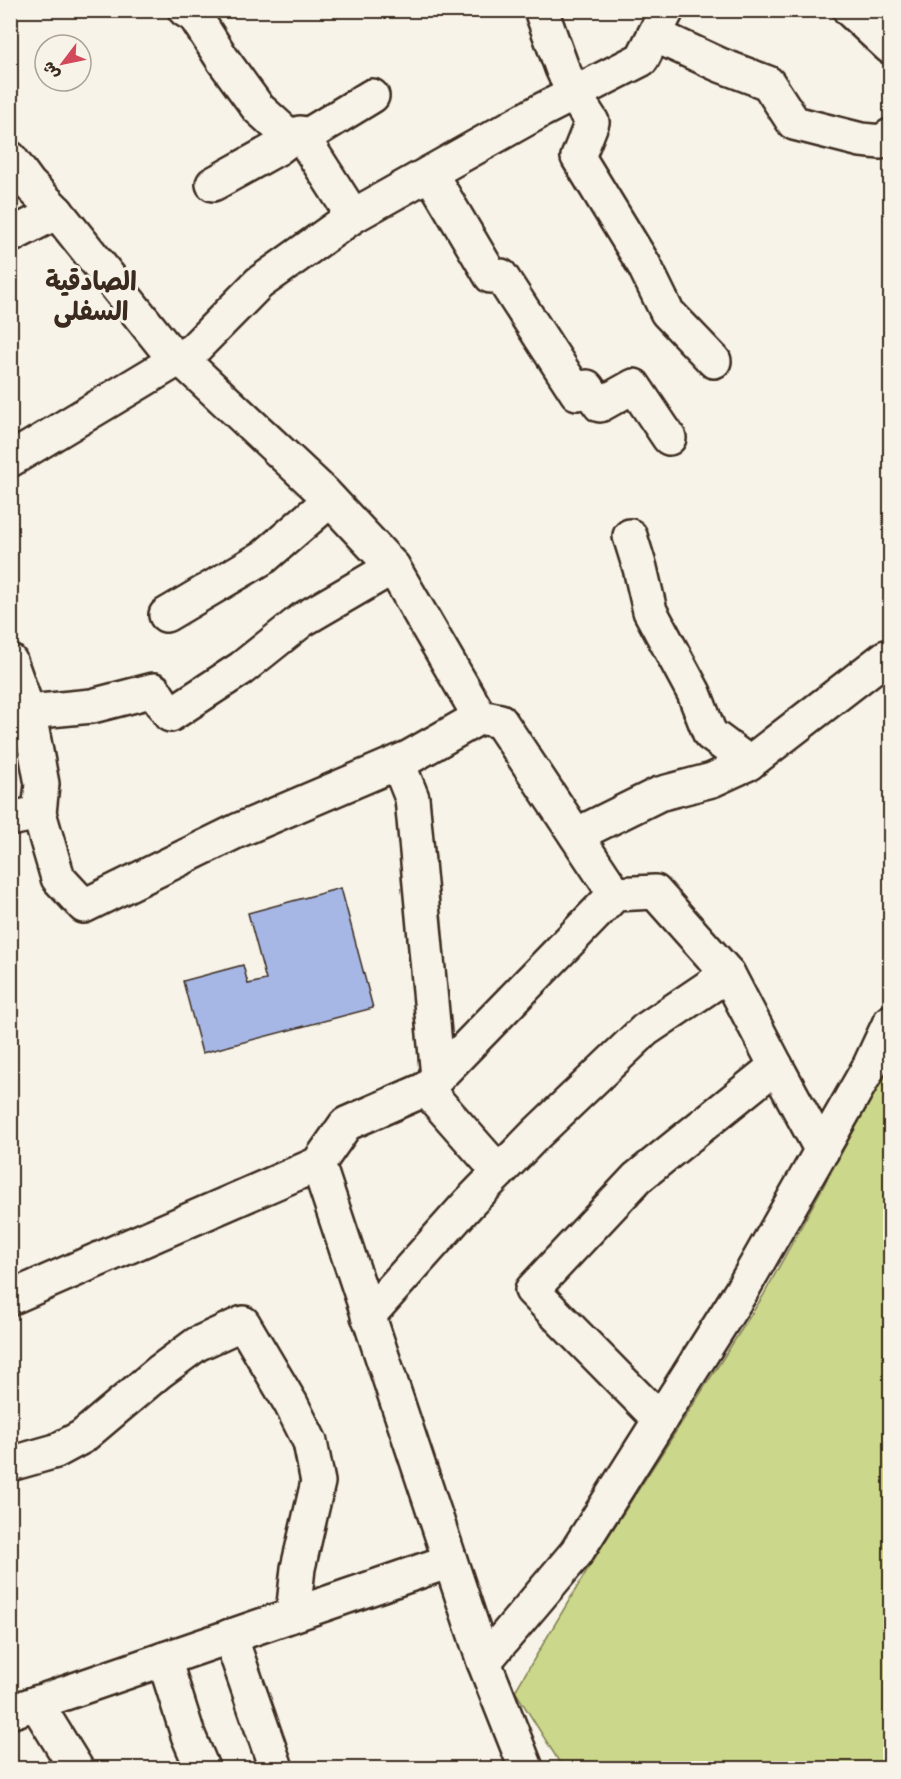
<svg xmlns="http://www.w3.org/2000/svg" width="901" height="1779" font-family="'Comic Neue','Playpen Sans Arabic',sans-serif">
  <rect width="100%" height="100%" fill="#f7f3e8"/>
  <filter id="ink" filterUnits="userSpaceOnUse"><feTurbulence type="fractalNoise" baseFrequency=".0167" numOctaves="2"/><feDisplacementMap in="SourceGraphic" scale="12" xChannelSelector="R" yChannelSelector="G"/><feConvolveMatrix kernelMatrix="1 2 1 2 8 2 1 2 1" color-interpolation-filters="sRGB"/></filter>
  <g filter="url(#ink)">
    <path fill="#cbd78a" stroke="#838054" stroke-width="1.5" d="M890,1065V1768H563L515,1691L592,1562L763,1296Z"/>
    <path fill="#a6b7e6" stroke="#3b2a1e" stroke-width="1.5" d="M341,888L373,1008L202,1053L183,981L243,965L248,984L266,980L248,913Z"/>
    <g fill="none" stroke-linecap="round" stroke-linejoin="round">
      <defs>
        <g id="minor">
          <path d="M185,10L195,16L223,60L258,108L291,138L300,133L353,216"/>
          <path d="M541,10L562,68L574,94L592,122L578,157L644,265L667,312L714,361"/>
          <path d="M850,10L890,47"/>
          <path d="M655,35L720,65L768,83L794,123L861,140L881,142L890,136"/>
          <path d="M303,138L372,96"/>
          <path d="M10,158L29,184L57,212"/>
          <path d="M430,173L491,276H501L577,393L587,387L600,405L634,386L669,438"/>
          <path d="M213,184L278,148L291,138"/>
          <path d="M10,236L57,212L176,361"/>
          <path d="M180,358L323,492L393,567L480,717L500,721L615,894"/>
          <path d="M10,460L193,350L259,283L353,216L542,110L642,59L667,10"/>
          <path d="M630,536L640,568L650,611L694,693L710,734L749,763"/>
          <path d="M166,615L264,557L330,500"/>
          <path d="M10,661L29,714L42,784L39,813L58,878L84,906L237,831L408,758L480,717"/>
          <path d="M29,714L39,711L92,706L154,690L170,715L242,668L302,620L393,567"/>
          <path d="M398,763L412,798L438,1077"/>
          <path d="M10,819L39,813"/>
          <path d="M576,835L659,794L712,780L749,763L886,657H890"/>
          <path d="M776,1066L822,1151"/>
          <path d="M426,1089L499,1172"/>
          <path d="M318,1164L484,1662L526,1768"/>
          <path d="M10,1298L318,1164L346,1124L426,1089L615,894L655,892L728,974L645,1030L536,1134L469,1203L368,1316"/>
          <path d="M660,1420L532,1290L637,1178L776,1066L728,974"/>
          <path d="M10,1464L56,1451L82,1437L159,1372L197,1344L243,1323L291,1404L310,1442L318,1482L298,1568L293,1614"/>
          <path d="M230,1636L276,1768"/>
          <path d="M164,1659L188,1735L202,1768"/>
          <path d="M484,1662L576,1553L742,1290L869,1067L890,1022"/>
          <path d="M36,1703L76,1768"/>
          <path d="M10,1712L450,1561"/>
        </g>
      </defs>
      <use href="#minor" stroke="#3b2a1e" stroke-width="38"/>
      <use href="#minor" stroke="#f7f3e8" stroke-width="33"/>
    </g>
  </g>
  <g text-anchor="middle" stroke-width="6" stroke-linejoin="round" paint-order="stroke">
    <g font-size="26" font-weight="bold" fill="#3b2a1e" stroke="#f7f3e8">
      <text x="91" y="290">الصادقية<tspan x="91" dy="30">السفلى</tspan></text>
    </g>
  </g>
  <rect width="901" height="1779" fill="none" stroke="#f7f3e8" stroke-width="36"/>
  <rect x="18" y="18" width="865" height="1743" fill="none" stroke="#3b2a1e" stroke-width="2" filter="url(#ink)"/>
  <g transform="translate(63 63) rotate(238)"><circle r="28" fill="#f7f3e8" stroke="#aca397" stroke-width="1.5"/>
  <path d="M0-4.5L10 22L0 15L-10 22Z" fill="#d1495b"/>
  <text y="-9" font-size="16" font-weight="bold" text-anchor="middle" fill="#3b2a1e">ش</text>
  </g>
</svg>
